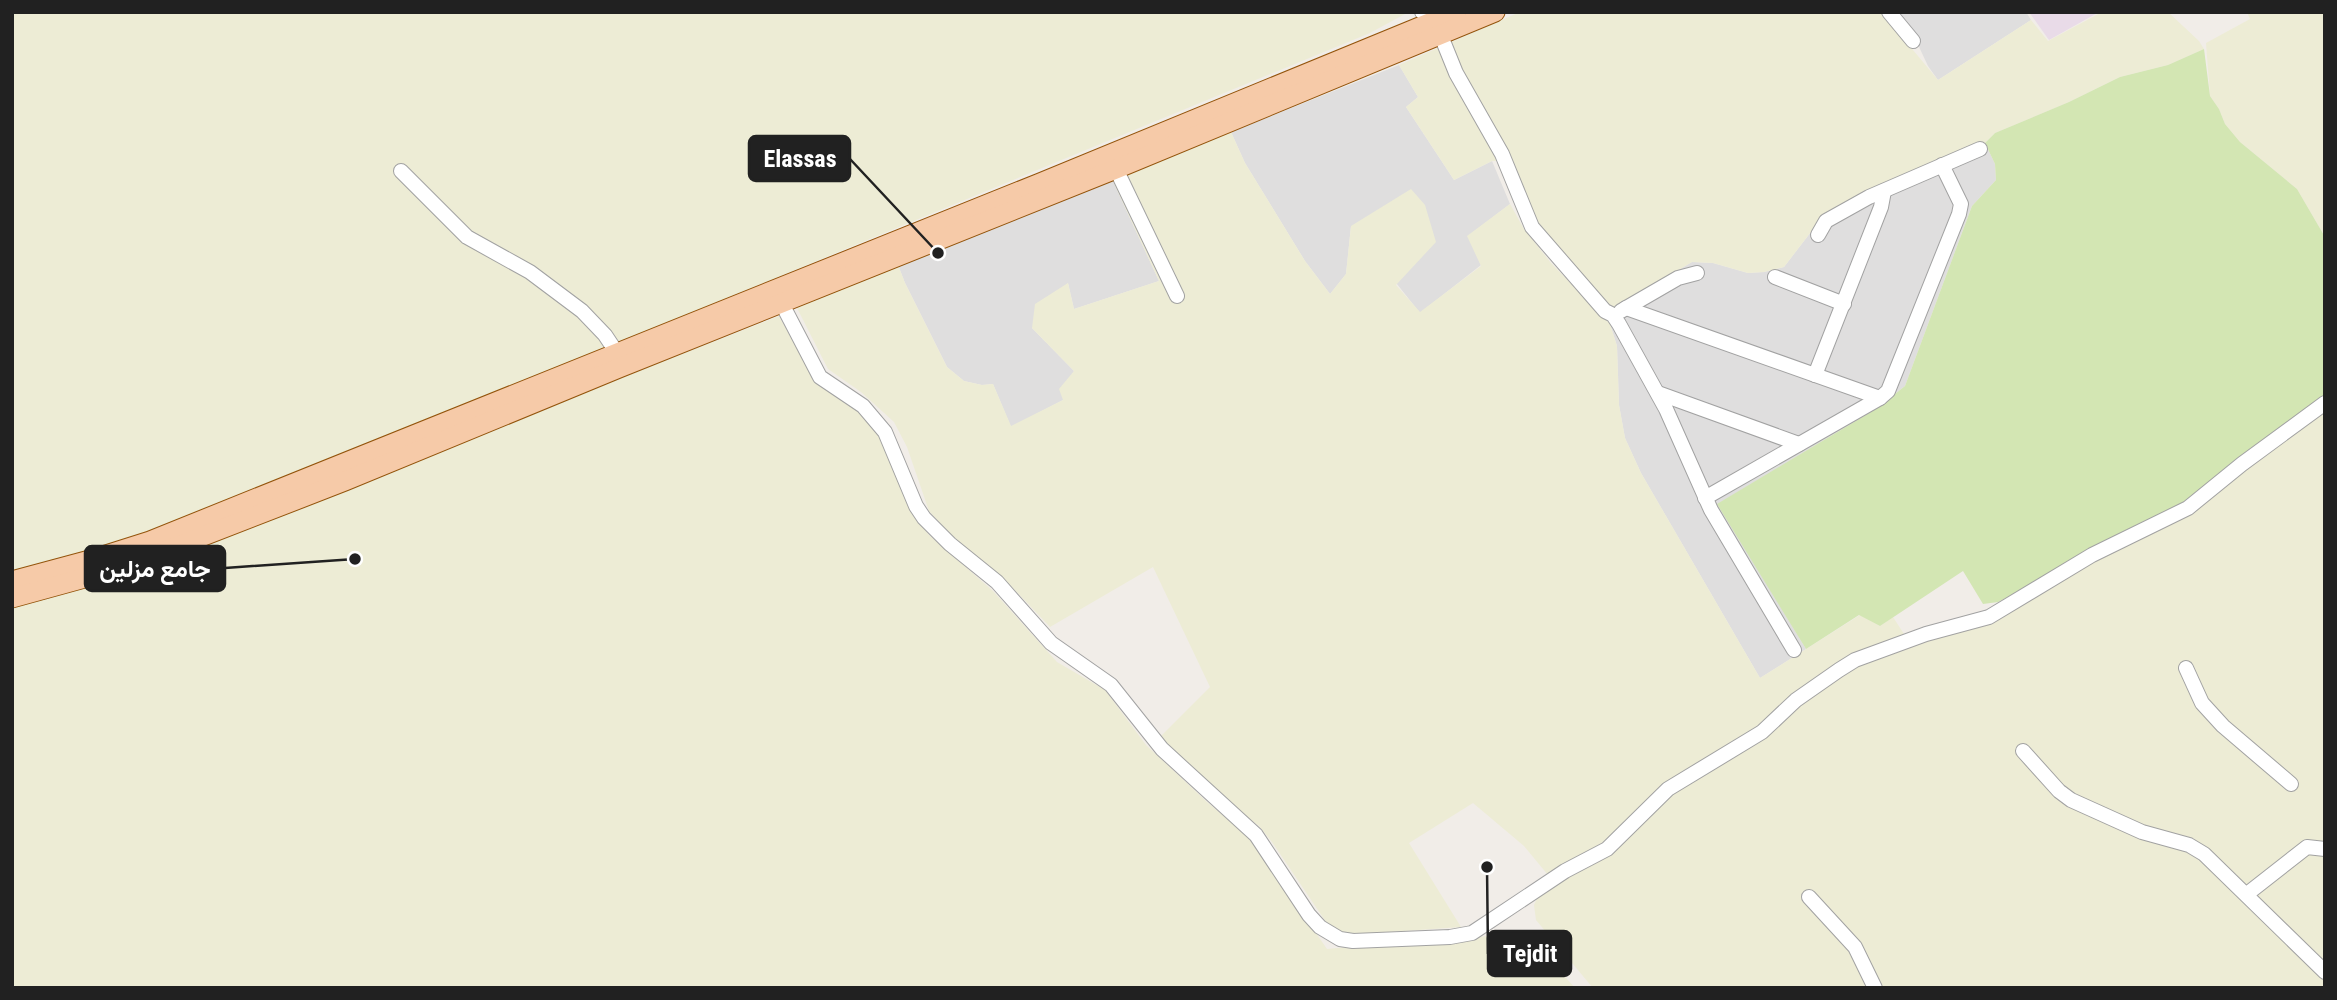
<svg xmlns="http://www.w3.org/2000/svg" width="2337" height="1000" font-family="'Roboto Condensed',Vazirmatn,sans-serif">
  <rect width="100%" height="100%" fill="#f1ede8"/>
  <g fill="#dfdede">
    <path d="M1893,12H2026L2031,20L1938,80L1928,66L1913,34Z"/>
    <path d="M1399,65L1418,97L1406,107L1454,180L1492,161L1510,204L1468,236L1481,265L1420,313L1351,226L1346,274L1330,294L1305,261L1245,163L1231,132Z"/>
    <path d="M1985,143L1995,164L1996,180L1972,206L1905,386L1876,409L1718,504L1806,649L1760,678L1641,473L1625,438L1619,405L1617,346L1610,324L1614,308L1692,262L1713,263L1748,273L1764,272L1784,267L1817,224L1878,187Z"/>
    <path d="M1111,177L1159,281L1074,309L1068,283L1032,328L1074,371L1063,400L1011,427L993,384L982,385L964,381L947,367L905,283L898,265Z"/>
  </g>
  <path fill="#e9dbe8" d="M2029,12H2099L2049,40Z"/>
  <g fill="#edecd5">
    <path d="M12,12H1404L1405,14L1370,33L275,484L145,536L12,573Z"/>
    <path d="M1520,12H1885L1898,32L1938,80L2031,20L2048,41L2102,12H2168L2199,41L2204,49L2168,65L2120,77L2069,102L1995,133L1985,143L1878,187L1817,224L1784,267L1764,272L1748,273L1713,263L1692,262L1614,308L1608,305L1542,232L1510,161H1492L1454,180L1406,107L1418,97L1399,65Z"/>
    <path d="M2247,12H2325V237L2297,189L2240,142L2225,124L2219,109L2210,96L2206,43L2250,19Z"/>
    <path d="M1231,132L1245,163L1305,261L1330,294L1346,274L1351,226L1411,189L1425,205L1436,242L1396,285L1420,312L1481,266L1467,236L1510,204L1524,229L1551,263L1610,324L1617,346L1619,405L1625,438L1641,473L1760,678L1860,615L1880,626L1893,617L1904,634L1948,631L1991,620L2251,464L2325,408V988H1593L1536,920L1534,905L1548,875L1524,846L1473,803L1409,843L1461,927L1348,935L1338,932L1326,922L1272,842L1259,826L1222,798L1173,752L1160,737L1210,687L1153,567L1050,627L1010,585L951,535L929,511L907,447L894,422L861,392L828,369L797,308L898,265L905,283L947,367L964,381L982,385L993,384L1011,426L1063,400L1059,389L1074,371L1032,328L1035,304L1068,283L1074,309L1159,281L1111,177Z"/>
    <path d="M779,316L813,378L864,415L878,434L912,514L929,535L993,591L1057,662L1105,690L1146,745L1207,802L1251,839L1327,949L1370,945L1448,942L1518,931L1529,936L1575,988H12V605L300,504Z"/>
  </g>
  <path fill="#d3e6b3" d="M2204,49L2210,96L2219,109L2225,124L2240,142L2297,189L2325,237V397L2170,512L1998,602L1983,604L1963,571L1880,626L1859,615L1806,649L1717,504L1876,409L1905,386L1972,206L1996,180L1995,164L1985,143L1995,133L2069,102L2120,77L2168,65Z"/>
  <g fill="none" stroke-linecap="round" stroke-linejoin="round">
    <defs>
      <g id="minor">
        <path d="M1422,12L1435,21L1456,73L1502,154L1532,227L1605,311L1613,315L1619,324L1666,409L1711,510L1794,650"/>
        <path d="M1889,12L1913,41"/>
        <path d="M1116,169L1177,296"/>
        <path d="M401,171L467,237L530,272L582,311L605,335L621,359"/>
        <path d="M1818,235L1826,221L1869,197L1980,149"/>
        <path d="M1775,277L1844,304"/>
        <path d="M781,302L820,377L863,406L885,432L916,506L924,518L950,544L997,582L1051,643L1111,685L1162,749L1256,835L1309,915L1320,927L1340,939L1353,941L1450,937L1472,933L1565,871L1607,849L1668,789L1762,732L1796,700L1839,670L1855,660L1926,634L1989,617L2092,555L2188,508L2242,464L2325,403"/>
        <path d="M1626,308L1880,398"/>
        <path d="M1621,311L1678,278L1697,273"/>
        <path d="M1815,375L1881,207L1884,191"/>
        <path d="M1658,393L1799,444"/>
        <path d="M1705,498L1880,398L1888,391L1959,214L1961,204L1942,165"/>
        <path d="M2186,668L2202,703L2223,726L2291,784"/>
        <path d="M2023,751L2059,791L2071,800L2142,832L2189,845L2204,854L2325,972"/>
        <path d="M2247,894L2307,847L2325,849"/>
        <path d="M1809,897L1855,947L1875,988"/>
      </g>
      <g id="major">
        <path d="M12,581L90,560L150,541L1040,183L1456,12"/>
        <path d="M12,598L121,568L345,481L619,368L1116,169L1495,12"/>
      </g>
    </defs>
    <use href="#minor" stroke="#a2a2a2" stroke-width="16"/>
    <use href="#major" stroke="#93540b" stroke-width="21"/>
    <use href="#minor" stroke="#fff" stroke-width="14"/>
    <use href="#major" stroke="#f6caa8" stroke-width="19"/>
  </g>
  <path fill="none" stroke="#212121" stroke-width="2.5" d="M938 253L850 159M355 559L225 568M1487 867L1488 954"/>
  <g fill="#212121" stroke="#fff" stroke-width="2.5">
    <circle cx="938" cy="253" r="7"/>
    <circle cx="355" cy="559" r="7"/>
    <circle cx="1487" cy="867" r="7"/>
  </g>
  <g fill="#212121" stroke="#212121" stroke-width="2.5">
    <rect x="749" y="136" width="101" height="45" rx="7"/>
    <rect x="85" y="546" width="140" height="45" rx="7"/>
    <rect x="1488" y="931" width="83" height="45" rx="7"/>
  </g>
  <g font-size="24" text-anchor="middle" font-weight="bold" fill="#fff">
    <text x="800" y="167">Elassas</text>
    <text x="155" y="577">جامع مزلين</text>
    <text x="1530" y="962">Tejdit</text>
  </g>
  <rect width="2337" height="1000" fill="none" stroke="#212121" stroke-width="28"/>
</svg>
